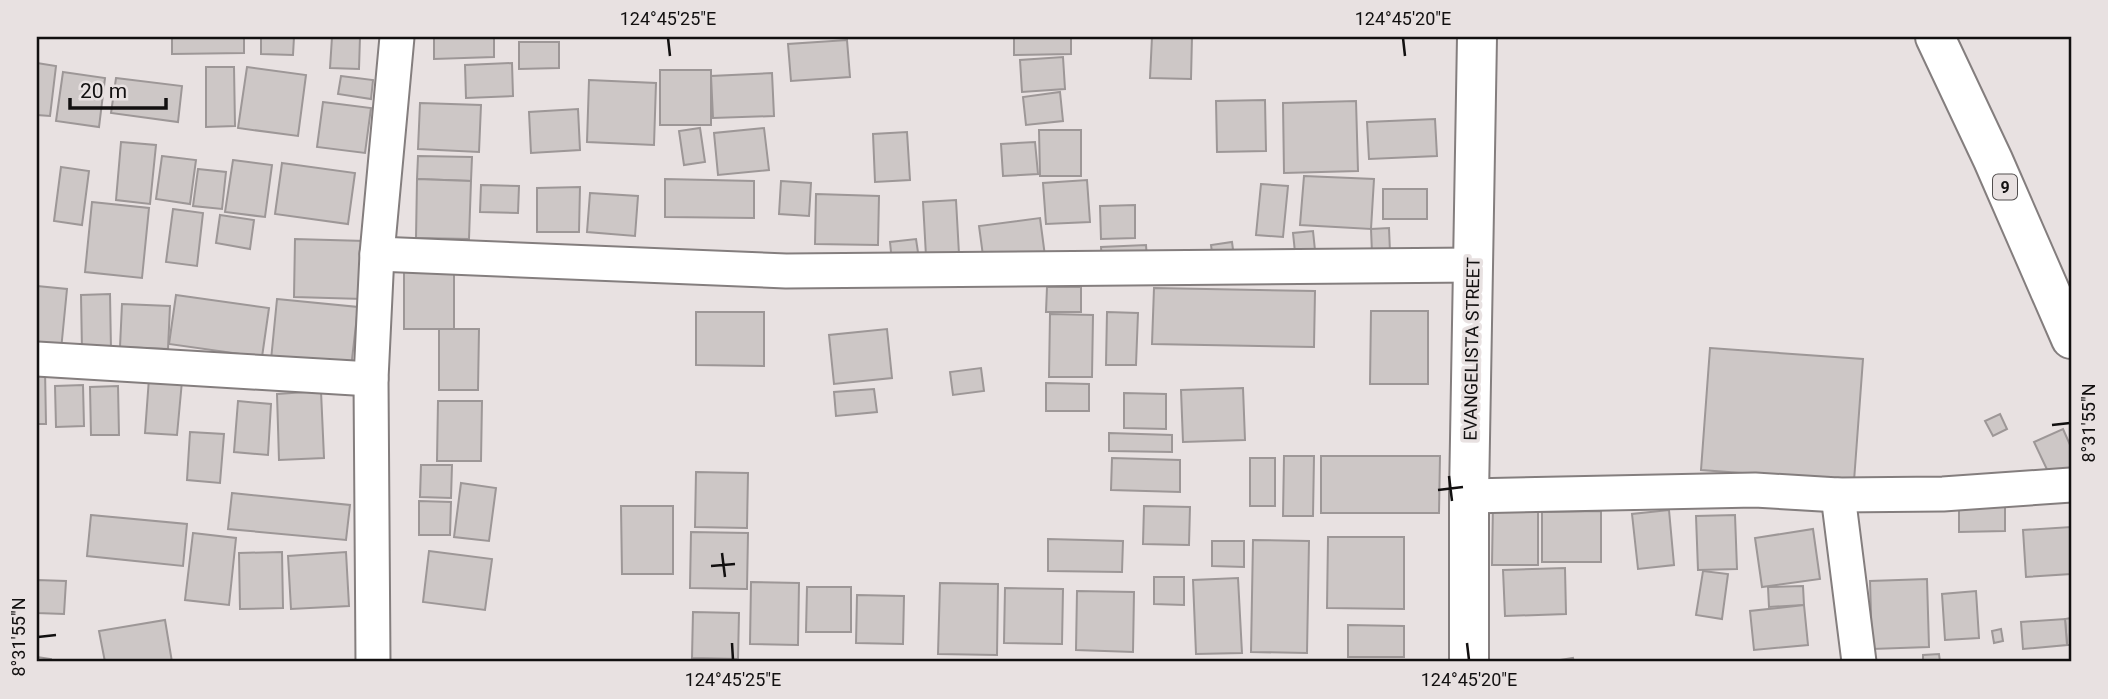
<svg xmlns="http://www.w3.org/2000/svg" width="2108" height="699" font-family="Roboto,sans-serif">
  <rect width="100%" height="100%" fill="#e8e1e1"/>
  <g fill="#cdc7c6" stroke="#9d9797" stroke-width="2">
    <path d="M172,37H244V53L172,54Z"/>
    <path d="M261,37H294L293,55L261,54Z"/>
    <path d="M332,37H360L359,69L330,68Z"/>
    <path d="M434,37H494V57L434,59Z"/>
    <path d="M1014,37H1071V54L1014,55Z"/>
    <path d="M1152,37H1192L1191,79L1150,78Z"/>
    <path d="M847,40L850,77L791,81L788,44Z"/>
    <path d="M519,42H559V68L519,69Z"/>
    <path d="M1063,57L1065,89L1022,92L1020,60Z"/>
    <path d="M37,63L56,66L50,116L37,115Z"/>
    <path d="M512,63L513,96L466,98L465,65Z"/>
    <path d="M206,67H234L235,126L206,127Z"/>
    <path d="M247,67L306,75L298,136L238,128Z"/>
    <rect x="660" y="70" width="51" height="55"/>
    <path d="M63,72L105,78L99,127L56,121Z"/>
    <path d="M772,73L774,116L713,118L711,76Z"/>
    <path d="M341,76L373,80L371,99L338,94Z"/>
    <path d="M116,78L182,86L178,122L111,113Z"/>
    <path d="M589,80L656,83L654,145L587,142Z"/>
    <path d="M1060,92L1063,121L1026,125L1023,97Z"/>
    <path d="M1265,100L1266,151L1217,152L1216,101Z"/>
    <path d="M1356,101L1358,171L1284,173L1283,103Z"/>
    <path d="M323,102L371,108L365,153L317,147Z"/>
    <path d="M420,103L481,105L479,152L418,149Z"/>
    <path d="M578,109L580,150L531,153L529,112Z"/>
    <path d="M1435,119L1437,156L1369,159L1367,122Z"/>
    <path d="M700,128L705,162L684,165L679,131Z"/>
    <path d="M764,128L769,170L718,175L714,133Z"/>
    <path d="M1039,130H1081V176H1040Z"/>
    <path d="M907,132L910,180L875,182L873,134Z"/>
    <path d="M121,142L156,145L150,204L116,200Z"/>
    <path d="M1035,142L1038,174L1003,176L1001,144Z"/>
    <path d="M162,156L196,160L190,204L156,199Z"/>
    <path d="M418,156L472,157L471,181L417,179Z"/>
    <path d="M233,160L272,165L265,217L225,212Z"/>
    <path d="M282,163L355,173L348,224L275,214Z"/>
    <path d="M61,167L89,171L82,225L54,221Z"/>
    <path d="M198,169L226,172L222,209L193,206Z"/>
    <path d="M1304,176L1374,179L1371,229L1300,225Z"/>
    <path d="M417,179L471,181L469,239L416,238Z"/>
    <path d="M665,179L754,181V218L665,217Z"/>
    <path d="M1087,180L1090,222L1046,224L1043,183Z"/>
    <path d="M781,181L811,183L809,216L779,214Z"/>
    <path d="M1261,184L1288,186L1283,237L1256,235Z"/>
    <path d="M481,185L519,186L518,213L480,212Z"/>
    <path d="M580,187L579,232H537V188Z"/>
    <rect x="1383" y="189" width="44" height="30"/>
    <path d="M590,193L638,196L635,236L587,232Z"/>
    <path d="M816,194L879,196L878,245L815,244Z"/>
    <path d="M956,200L959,254L926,256L923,202Z"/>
    <path d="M92,202L149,208L142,278L85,272Z"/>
    <path d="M1135,205V238L1101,239L1100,206Z"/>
    <path d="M173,209L203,213L197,266L166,262Z"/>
    <path d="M220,215L254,220L250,249L216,243Z"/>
    <path d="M1040,218L1045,256L984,263L979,226Z"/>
    <path d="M1389,228L1390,252L1372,253L1371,229Z"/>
    <path d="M1313,231L1316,260L1296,262L1293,233Z"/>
    <path d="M295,239L365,241L363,299L294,297Z"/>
    <path d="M916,239L919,259L892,262L890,242Z"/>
    <path d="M1232,242L1234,257L1213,260L1211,245Z"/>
    <path d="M1146,245L1147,259L1102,262L1101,247Z"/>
    <rect x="404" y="266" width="50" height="63"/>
    <path d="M37,286L67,289L61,350L37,348Z"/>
    <path d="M1047,287H1081V312H1046Z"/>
    <path d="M1154,288L1315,291L1314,347L1152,344Z"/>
    <path d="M110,294L111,350L82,351L81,295Z"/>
    <path d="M176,295L269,308L262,357L169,344Z"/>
    <path d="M277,299L358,307L351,368L271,360Z"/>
    <path d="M122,304L170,306L168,349L120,347Z"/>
    <path d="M1371,311H1428V384H1370Z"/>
    <path d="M696,312H764V366L696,365Z"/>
    <path d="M1107,312L1138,313L1136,365H1106Z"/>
    <path d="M1050,314L1093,315L1092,377H1049Z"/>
    <path d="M439,329H479L478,390H439Z"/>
    <path d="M887,329L892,378L834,384L829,335Z"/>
    <path d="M1710,348L1863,359L1854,481L1701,470Z"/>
    <path d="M981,368L984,391L953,395L950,372Z"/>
    <path d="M37,369H45L46,424H37Z"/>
    <path d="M149,378L182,381L177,435L145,433Z"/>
    <path d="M1046,383L1089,384V411H1046Z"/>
    <path d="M83,385L84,426L56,427L55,386Z"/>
    <path d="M118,386L119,435H91L90,387Z"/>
    <path d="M1243,388L1245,440L1183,442L1181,390Z"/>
    <path d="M874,389L877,412L836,416L834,392Z"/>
    <path d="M321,391L324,458L279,460L277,394Z"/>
    <path d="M1124,393L1166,394V429L1124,428Z"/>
    <path d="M238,401L271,404L268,455L234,452Z"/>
    <path d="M438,401H482L481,461H437Z"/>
    <path d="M2000,414L2007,429L1993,436L1985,421Z"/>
    <path d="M2063,429L2071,447V469L2051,478L2034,442Z"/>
    <path d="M190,432L224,434L220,483L187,480Z"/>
    <path d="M1109,433L1172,435V452L1109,451Z"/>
    <path d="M1284,456H1314L1313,516H1283Z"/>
    <path d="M1321,456H1440L1439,513H1321Z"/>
    <path d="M1112,458L1180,460V492L1111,490Z"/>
    <rect x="1250" y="458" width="25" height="48"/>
    <path d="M421,465H452L451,498L420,497Z"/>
    <path d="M696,472L748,473L747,528L695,527Z"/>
    <path d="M461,483L496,488L489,541L454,537Z"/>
    <path d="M232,493L350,505L346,540L228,529Z"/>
    <path d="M419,501L451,502L450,535H419Z"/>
    <path d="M1493,503H1538V565H1492Z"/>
    <path d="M2005,504V531L1959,532V505Z"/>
    <path d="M621,506H673V574H622Z"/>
    <path d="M1144,506L1190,507L1189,545L1143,544Z"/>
    <path d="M1669,510L1674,565L1638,569L1632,514Z"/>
    <path d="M1601,511V562H1542V512Z"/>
    <path d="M91,515L187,524L183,566L87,556Z"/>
    <path d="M1735,515L1737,569L1698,570L1696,516Z"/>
    <path d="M2071,527V574L2026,577L2023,530Z"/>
    <path d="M1813,529L1820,579L1762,587L1755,538Z"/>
    <path d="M691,532L748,533L747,589L690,588Z"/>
    <path d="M193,533L236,538L229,605L185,600Z"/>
    <path d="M1328,537H1404V609L1327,608Z"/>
    <path d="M1048,539L1123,541L1122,572L1048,571Z"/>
    <path d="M1253,540L1309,541L1307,653L1251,652Z"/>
    <path d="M1212,541H1244V567L1212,566Z"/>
    <path d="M429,551L492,559L485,610L423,602Z"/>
    <path d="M282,552L283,608L240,609L239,553Z"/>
    <path d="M346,552L349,606L291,609L288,556Z"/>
    <path d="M1565,568L1566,614L1505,616L1503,570Z"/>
    <path d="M1703,571L1728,574L1722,619L1696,615Z"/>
    <path d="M1154,577H1184V605L1154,604Z"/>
    <path d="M1238,578L1242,653L1196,654L1193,580Z"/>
    <path d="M1927,579L1929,647L1872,649L1870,581Z"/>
    <path d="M37,580L66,581L64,614L37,613Z"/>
    <path d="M751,582L799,583L798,645L750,644Z"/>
    <path d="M940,583L998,584L997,655L938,654Z"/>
    <path d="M1803,586L1804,605L1769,607L1768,587Z"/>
    <path d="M807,587H851V632H806Z"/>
    <path d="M1005,588L1063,589L1062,644L1004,643Z"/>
    <path d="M1077,591L1134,592L1133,652L1076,650Z"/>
    <path d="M1976,591L1979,638L1945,640L1942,594Z"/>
    <path d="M857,595L904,596L903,644L856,643Z"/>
    <path d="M1804,605L1808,645L1754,650L1750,611Z"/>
    <path d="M693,612L739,613L738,659L692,658Z"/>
    <path d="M2071,618V645H2067L2065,619Z"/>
    <path d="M2065,619L2067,645L2023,649L2021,622Z"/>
    <path d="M165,620L172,662H105L99,631Z"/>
    <path d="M1348,625L1404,626V657H1348Z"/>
    <path d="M2001,629L2003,641L1994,643L1992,631Z"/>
    <path d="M1939,654L1940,662H1923V655Z"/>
    <path d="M37,657L51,659V662H37Z"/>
    <path d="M1573,658L1574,662H1548Z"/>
  </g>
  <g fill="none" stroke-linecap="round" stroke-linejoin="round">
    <defs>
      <g id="street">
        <path d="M377,254L786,271L1474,265"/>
        <path d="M37,359L371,379"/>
        <path d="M1838,495L1859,662"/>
        <path d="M1469,496L1755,490L1838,495L1943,494L2071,485"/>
        <path d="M373,662L371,379L377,254L397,37"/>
      </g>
      <path id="secondary" d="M1469,662V496L1477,37"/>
      <path id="highway" d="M1935,37L1993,160L2071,339"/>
    </defs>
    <use href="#street" stroke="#847e7e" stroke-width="37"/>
    <use href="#secondary" stroke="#847e7e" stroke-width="42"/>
    <use href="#highway" stroke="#847e7e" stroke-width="42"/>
    <use href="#street" stroke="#fff" stroke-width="33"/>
    <use href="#secondary" stroke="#fff" stroke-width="38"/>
    <use href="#highway" stroke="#fff" stroke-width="38"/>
  </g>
  <path fill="none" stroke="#121010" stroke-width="2.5" d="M668,38L670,56M1403,38L1405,56M2052,425L2070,423M1449,476L1452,501M1438,490L1463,487M722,553L725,577M711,566L735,564M38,637L56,635M732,643L733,660M1467,643L1469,660"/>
  <g text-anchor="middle" stroke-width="7" stroke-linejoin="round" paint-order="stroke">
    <rect fill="#e8e1e1" stroke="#524f4f" stroke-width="2" x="1993" y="174.5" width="24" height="25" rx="5"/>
    <g font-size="16" font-weight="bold" fill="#121010">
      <text x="2005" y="193">9</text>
    </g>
    <g font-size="18" fill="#121010" stroke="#e8e1e1">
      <text transform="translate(1472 349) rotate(-89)" y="6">EVANGELISTA STREET</text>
    </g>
  </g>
  <rect width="2108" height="699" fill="none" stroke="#e8e1e1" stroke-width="77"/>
  <path d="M70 98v10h96v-10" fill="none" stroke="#121010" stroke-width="3.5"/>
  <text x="80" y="98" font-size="21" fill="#121010" stroke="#e8e1e1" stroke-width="5" paint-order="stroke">20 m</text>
  <rect x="38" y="38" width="2032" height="622" fill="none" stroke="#121010" stroke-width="2.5"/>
  <g font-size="18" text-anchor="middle" fill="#121010">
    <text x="668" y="25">124°45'25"E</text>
    <text x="1403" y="25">124°45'20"E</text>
    <text transform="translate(2089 423) rotate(-90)" y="6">8°31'55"N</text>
    <text transform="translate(19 637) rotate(-90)" y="6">8°31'55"N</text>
    <text x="733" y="686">124°45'25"E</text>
    <text x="1469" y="686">124°45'20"E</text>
  </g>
</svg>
